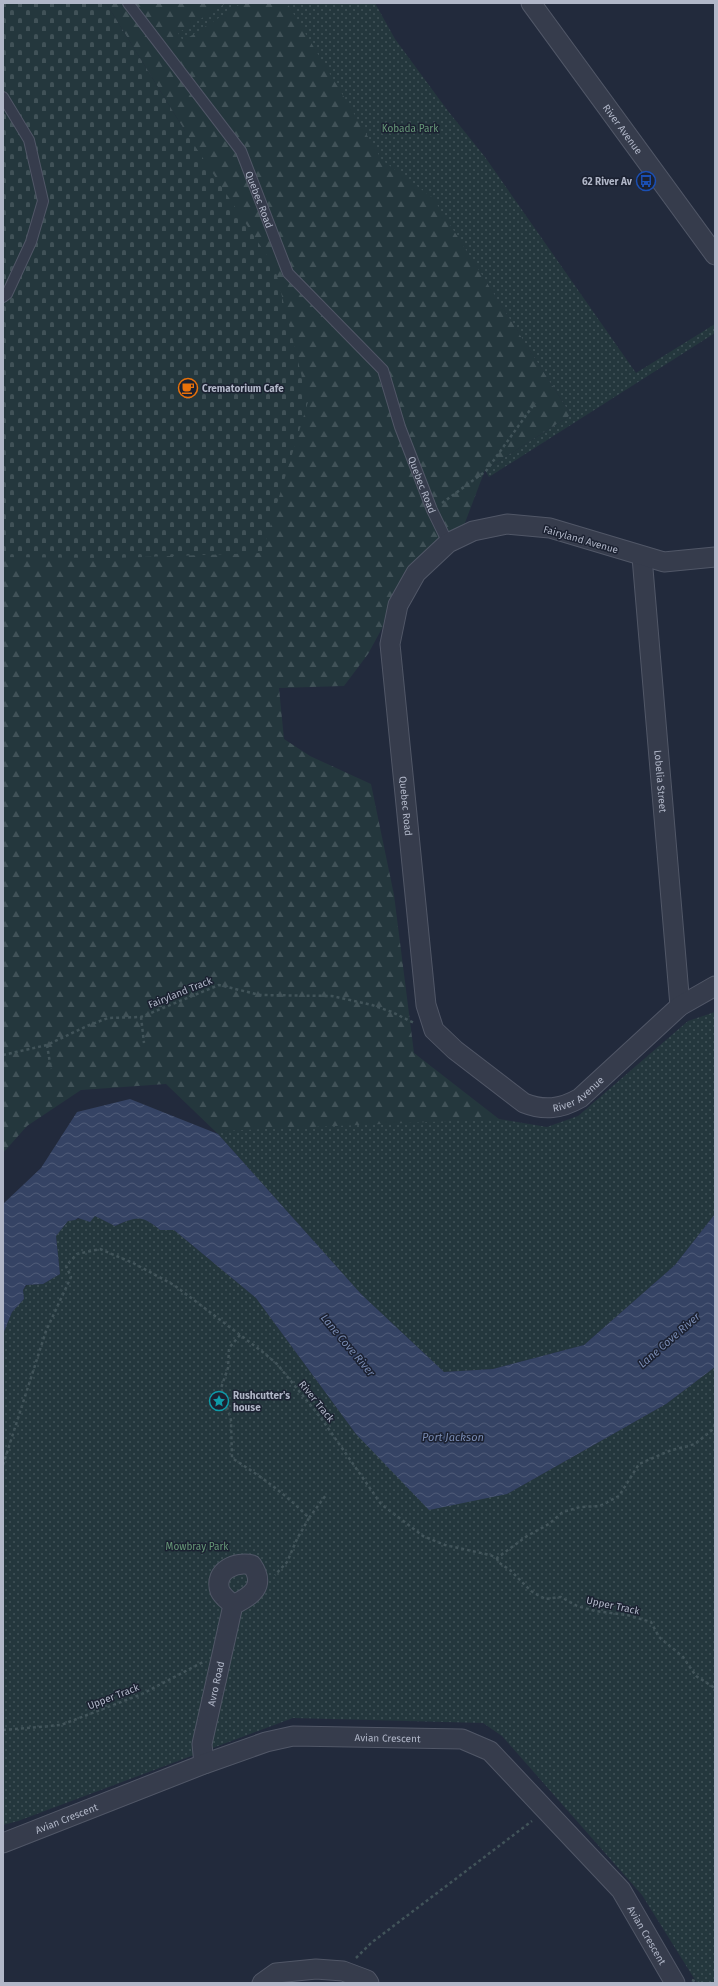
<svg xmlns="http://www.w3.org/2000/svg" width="718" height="1986" font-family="'Fira Sans',sans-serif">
  <defs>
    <pattern id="forest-firs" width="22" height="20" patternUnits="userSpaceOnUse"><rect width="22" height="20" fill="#24373d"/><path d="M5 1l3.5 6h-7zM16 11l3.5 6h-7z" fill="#415258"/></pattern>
    <pattern id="cemetery-stones" width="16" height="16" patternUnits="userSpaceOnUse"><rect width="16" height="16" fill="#24373d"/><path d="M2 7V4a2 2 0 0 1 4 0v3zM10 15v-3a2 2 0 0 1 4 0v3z" fill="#415258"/></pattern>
    <pattern id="park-dots" width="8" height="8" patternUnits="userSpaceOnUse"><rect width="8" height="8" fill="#24373d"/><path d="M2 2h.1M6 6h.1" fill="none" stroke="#415258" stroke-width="1.8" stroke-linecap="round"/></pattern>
    <pattern id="water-waves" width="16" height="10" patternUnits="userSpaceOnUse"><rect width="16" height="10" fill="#354364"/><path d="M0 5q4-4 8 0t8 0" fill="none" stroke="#505c79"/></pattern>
  </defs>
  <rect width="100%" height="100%" fill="#222a3c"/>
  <path fill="url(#forest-firs)" d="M106,3H340L433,197L571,415L485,470L463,528L409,579L368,654L344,686L279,688L284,739L310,756L371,784L394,895L414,1053L499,1119L598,1160L715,1214L218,1134L166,1084L81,1090L27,1126L3,1153V542L185,131Z"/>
  <path fill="url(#cemetery-stones)" d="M3,3H106L185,131L275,268L308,402L262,553L112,558L3,557Z"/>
  <g fill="url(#park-dots)">
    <path d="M226,3H242L183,41L178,33Z"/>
    <path d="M287,3H375L395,39L448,111L485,157L636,373L715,324V333L489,477L485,470L571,415L433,198L382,160Z"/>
    <path d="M715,1012V1214L675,1265L584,1345L493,1369L444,1372L361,1294L218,1134L221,1131L499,1119L547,1127L578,1116L688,1021Z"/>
    <path d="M95,1216L115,1226L136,1217L146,1219L160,1230H174L256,1298L356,1434L507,1494L666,1404L715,1367V1983H697L642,1895L502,1736L483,1723L293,1718L18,1821L3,1825V1334L12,1312L24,1299L23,1290L27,1285L43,1284L60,1274L56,1236L68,1221Z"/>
  </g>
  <path fill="url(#water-waves)" d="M130,1099L218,1134L361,1294L444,1372L493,1369L584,1345L675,1265L715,1214V1367L666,1404L507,1494L429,1510L356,1434L256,1298L174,1230H160C141,1214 137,1217 115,1226L95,1216L90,1222L78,1218L75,1220L68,1221L56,1236L60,1274L43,1284L26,1285L23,1290L24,1299L12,1312L3,1334V1204L41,1168L77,1112Z"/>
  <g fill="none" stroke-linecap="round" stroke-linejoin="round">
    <defs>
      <g id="service">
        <path id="s1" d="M128,3L241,151L288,273L383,370L400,427L432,510L448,543"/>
        <path d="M3,97L29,140L43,201L31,242L7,294L3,297"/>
      </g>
      <g id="minor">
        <path id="s2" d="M531,3L715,255"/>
        <path id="s3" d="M642,557L680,1006"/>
        <path id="s4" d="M715,557L664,562L550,528L507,524L473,531L448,543L416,573L398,605L390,644L426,1005L434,1030L455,1050L524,1103C544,1111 561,1109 580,1098L680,1006L715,986"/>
        <path id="s5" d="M204,1764L202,1744L233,1605C228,1600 223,1597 220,1591C213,1570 237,1561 252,1565C266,1586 252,1596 233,1605"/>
        <path id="s6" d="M3,1843L204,1764L266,1742L293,1736L462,1739L490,1751L621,1890L675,1983"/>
        <path d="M262,1983L276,1973L316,1969L343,1971L367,1980L369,1983"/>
      </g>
    </defs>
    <use href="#service" stroke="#515767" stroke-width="12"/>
    <use href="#minor" stroke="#515767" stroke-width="21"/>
    <g stroke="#42545a" stroke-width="2.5" stroke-dasharray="3 3" stroke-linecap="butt">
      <path d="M442,503L486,471L535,403"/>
      <path d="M141,1017L144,1043"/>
      <path d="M47,1045L51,1069"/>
      <path d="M3,1055L47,1045L87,1026L108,1018L141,1017L219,985L260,995L332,996L372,1005L392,1012L414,1023"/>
      <path d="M240,1335L229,1348L228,1368L221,1388L231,1420L232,1458C260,1476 286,1494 309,1518L297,1539L287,1562L275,1575"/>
      <path d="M3,1465L46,1331L71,1277L66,1266L77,1254L100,1249L133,1263L174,1285L264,1353L277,1364L321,1418L381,1504L423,1536L445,1545L490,1555L497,1558L527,1536L549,1524L563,1512L580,1507L600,1506L619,1496L639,1464L669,1451L695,1444L712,1430L715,1424"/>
      <path d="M309,1518L326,1495"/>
      <path d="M497,1558L498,1562L510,1570L531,1591L545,1599L561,1597L577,1606L595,1611L627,1615L651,1622L659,1637L683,1657L696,1676L715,1688"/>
      <path d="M3,1730L61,1725L142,1694L203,1662"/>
      <path d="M356,1958L371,1943L532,1821"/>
      <path d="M692,1980L699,1983"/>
    </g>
    <use href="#service" stroke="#363c4c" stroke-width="10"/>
    <use href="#minor" stroke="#363c4c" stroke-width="19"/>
  </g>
  <defs>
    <symbol id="bus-ring" viewBox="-11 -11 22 22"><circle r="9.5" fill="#1b2131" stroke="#1a4fb4" stroke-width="1.5"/><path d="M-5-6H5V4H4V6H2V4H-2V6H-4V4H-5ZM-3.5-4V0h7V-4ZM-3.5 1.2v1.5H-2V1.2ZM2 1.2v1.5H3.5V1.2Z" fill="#1a4fb4"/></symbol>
    <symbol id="cafe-ring" viewBox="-11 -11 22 22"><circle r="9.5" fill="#1b2131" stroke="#e8710a" stroke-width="1.5"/><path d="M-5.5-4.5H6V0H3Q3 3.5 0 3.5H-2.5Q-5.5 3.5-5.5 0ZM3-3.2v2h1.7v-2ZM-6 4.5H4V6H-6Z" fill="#e8710a"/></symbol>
    <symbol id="sight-ring" viewBox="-11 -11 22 22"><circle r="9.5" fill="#1b2131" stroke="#0f9aa8" stroke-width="1.5"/><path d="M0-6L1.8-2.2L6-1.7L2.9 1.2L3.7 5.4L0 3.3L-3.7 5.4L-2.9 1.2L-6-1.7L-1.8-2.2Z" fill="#0f9aa8"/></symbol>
  </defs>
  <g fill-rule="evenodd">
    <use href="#bus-ring" x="635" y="170" width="22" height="22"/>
    <use href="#cafe-ring" x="177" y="377" width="22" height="22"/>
    <use href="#sight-ring" x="208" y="1390" width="22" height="22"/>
  </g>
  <g text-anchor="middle" stroke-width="3" stroke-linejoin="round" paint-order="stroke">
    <g font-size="10" fill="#679978" stroke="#1b2131">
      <text x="410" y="132">Kobada Park</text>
      <text x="197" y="1550">Mowbray Park</text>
    </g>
    <g font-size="10" fill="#b1b7c8" stroke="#1b2131">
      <text dy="4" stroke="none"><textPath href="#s2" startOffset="156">River Avenue</textPath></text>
      <text dy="4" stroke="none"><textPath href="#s1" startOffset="238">Quebec Road</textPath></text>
      <text dy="4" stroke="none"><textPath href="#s1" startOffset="574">Quebec Road</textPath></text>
      <text transform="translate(581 539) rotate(16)" y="4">Fairyland Avenue</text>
      <text dy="4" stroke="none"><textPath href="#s3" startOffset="225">Lobelia Street</textPath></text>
      <text dy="4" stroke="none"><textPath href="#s4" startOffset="559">Quebec Road</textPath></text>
      <text transform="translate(180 992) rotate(-22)" y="4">Fairyland Track</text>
      <text dy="4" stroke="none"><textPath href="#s4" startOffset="960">River Avenue</textPath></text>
      <text transform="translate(317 1401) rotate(51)" y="4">River Track</text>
      <text transform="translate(613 1605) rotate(12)" y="4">Upper Track</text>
      <text dy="4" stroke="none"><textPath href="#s5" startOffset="82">Avro Road</textPath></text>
      <text transform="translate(113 1696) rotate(-21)" y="4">Upper Track</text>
      <text dy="4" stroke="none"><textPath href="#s6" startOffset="404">Avian Crescent</textPath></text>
      <text dy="4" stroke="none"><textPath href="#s6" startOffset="68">Avian Crescent</textPath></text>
      <text dy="4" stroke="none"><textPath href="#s6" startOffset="752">Avian Crescent</textPath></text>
    </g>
    <g font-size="10" font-weight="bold" fill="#b1b7c8" stroke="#1b2131" text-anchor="start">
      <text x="632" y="185" text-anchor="end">62 River Av</text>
      <text x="202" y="392">Crematorium Cafe</text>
      <text x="233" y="1399">Rushcutter's<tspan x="233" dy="12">house</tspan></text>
    </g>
    <g font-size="11" font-style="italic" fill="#788ab1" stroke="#1b2131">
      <text transform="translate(669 1340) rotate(-41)" y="4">Lane Cove River</text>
      <text transform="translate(348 1345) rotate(50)" y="4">Lane Cove River</text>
      <text x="453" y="1441">Port Jackson</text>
    </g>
  </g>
  <rect width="718" height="1986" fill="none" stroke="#b1b7c8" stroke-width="8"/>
</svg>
